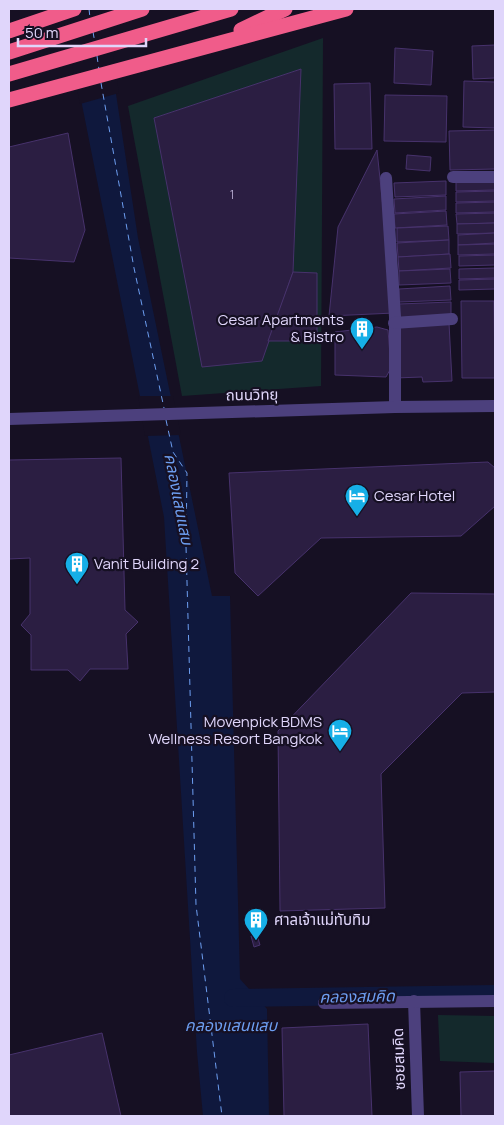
<svg xmlns="http://www.w3.org/2000/svg" width="504" height="1125" font-family="Manrope,'Noto Sans Thai',sans-serif">
  <rect width="100%" height="100%" fill="#161023"/>
  <g fill="#14292c">
    <path d="M323,38L321,386L182,396L128,106Z"/>
    <path d="M438,1015L495,1016V1063L440,1061Z"/>
  </g>
  <path fill="#0f183d" d="M63,9H103L138,238L212,596H230L240,979L267,1009L269,1116H203L197,1052L164,517Z"/>
  <g fill="#161023">
    <path d="M61,9H106L119,93L80,104Z"/>
    <path d="M138,396H173L181,435L145,436Z"/>
  </g>
  <g fill="none" stroke-linecap="round" stroke-linejoin="round">
    <path stroke="#0f183d" stroke-width="18" d="M233,998L495,994"/>
    <g stroke="#6d9ef1" stroke-width="1" stroke-dasharray="6 5" stroke-linecap="butt">
      <path d="M89,9L90,18"/>
      <path d="M93,32L95,43"/>
      <path d="M97,56L99,70"/>
      <path d="M101,83L134,268L164,408"/>
      <path d="M166,420L173,452L187,473L186,546L196,905L222,1116"/>
    </g>
  </g>
  <g fill="#2b1e42" stroke="#47326c">
    <path d="M495,45V78L473,79L472,46Z"/>
    <path d="M395,48L433,51L431,85L394,83Z"/>
    <path d="M301,69L293,272L262,361L202,367L154,118Z"/>
    <path d="M464,81L495,82V128L463,127Z"/>
    <path d="M370,83L372,149H335L334,84Z"/>
    <path d="M385,95L447,96L446,142L384,141Z"/>
    <path d="M495,130V169L450,170L449,131Z"/>
    <path d="M68,133L85,230L74,262L9,258V147Z"/>
    <path d="M377,150L394,313L329,316L338,227Z"/>
    <path d="M407,155L431,157L430,171L406,169Z"/>
    <path d="M495,180V190L456,191V181Z"/>
    <path d="M446,181V195L395,197L394,183Z"/>
    <path d="M495,191V201L456,202V192Z"/>
    <path d="M446,196V210L395,213L394,199Z"/>
    <path d="M495,202V212L456,213V203Z"/>
    <path d="M446,211L447,225L395,228L394,214Z"/>
    <path d="M495,213V223L457,224L456,214Z"/>
    <path d="M495,223V233L457,234V224Z"/>
    <path d="M448,226L449,240L397,242V228Z"/>
    <path d="M495,233V243L458,245V235Z"/>
    <path d="M449,240V254L398,257L397,243Z"/>
    <path d="M495,244V254L458,255V245Z"/>
    <path d="M450,254L451,268L399,271L398,257Z"/>
    <path d="M495,255V265L459,266V256Z"/>
    <path d="M495,268V278L459,279V269Z"/>
    <path d="M450,269L451,283L399,285V271Z"/>
    <path d="M293,272L317,273V341H268Z"/>
    <path d="M495,279V289L459,290V280Z"/>
    <path d="M450,286L451,300L399,302V289Z"/>
    <path d="M461,301H494L495,378H462Z"/>
    <path d="M451,302V316L400,318L399,304Z"/>
    <path d="M449,323L452,381L423,382L422,377L395,378L394,327Z"/>
    <path d="M377,327L388,330L391,368L386,377L335,375V332Z"/>
    <path d="M121,458L125,610L138,622L126,634L128,669H90L80,681L68,670H31V635L21,625L30,614V558L9,559V460Z"/>
    <path d="M488,462L495,468V506L461,536L321,538L258,596L235,573L229,473Z"/>
    <path d="M411,593L495,594V692L462,693L381,774L385,908L280,911L278,731Z"/>
    <path d="M257,935L260,945L254,947L251,936Z"/>
    <path d="M368,1024L372,1116H284L282,1028Z"/>
    <path d="M102,1033L121,1116H9V1055Z"/>
    <path d="M495,1071V1116H461L460,1072Z"/>
  </g>
  <g fill="none" stroke-linecap="round" stroke-linejoin="round">
    <g stroke="#4c407d" stroke-width="12">
      <path d="M453,177H495"/>
      <path d="M386,178L395,317V407"/>
      <path d="M394,323L452,319"/>
      <path d="M9,419L395,407L495,406"/>
      <path d="M414,1001L418,1116"/>
      <path d="M324,1003L495,1001"/>
    </g>
    <g stroke="#f05c8a" stroke-width="15">
      <path d="M241,30L285,9"/>
      <path d="M9,31L74,9"/>
      <path d="M9,52L142,9"/>
      <path d="M9,74L231,9"/>
      <path d="M9,100L346,9"/>
    </g>
  </g>
  <defs>
    <symbol id="building-pin" viewBox="-11 -11 22 30"><path d="M0 17L-7.5 6A9.5 9.5 0 1 1 7.5 6Z" fill="#16afe7" stroke="#161023"/><path d="M-4-6H4V6H1V3H-1V6H-4ZM-2.5-4.3h1.7v1.8h-1.7ZM.8-4.3h1.7v1.8H.8ZM-2.5-1h1.7V.8h-1.7ZM.8-1h1.7V.8H.8Z" fill="#fff"/></symbol>
    <symbol id="hotel-pin" viewBox="-11 -11 22 30"><path d="M0 17L-7.5 6A9.5 9.5 0 1 1 7.5 6Z" fill="#16afe7" stroke="#161023"/><path d="M-6-4.5h1.5V1H6V5H4.5V3h-9V5H-6ZM-4 0a1.8 1.8 0 1 1 3.6 0ZM.5 0V-2.5h3Q6-2.5 6 0Z" fill="#fff"/></symbol>
  </defs>
  <g fill-rule="evenodd">
    <use href="#building-pin" x="348" y="315" width="28" height="38"/>
    <use href="#hotel-pin" x="343" y="482" width="28" height="38"/>
    <use href="#building-pin" x="63" y="550" width="28" height="38"/>
    <use href="#hotel-pin" x="326" y="717" width="28" height="38"/>
    <use href="#building-pin" x="242" y="906" width="28" height="38"/>
  </g>
  <g text-anchor="middle" stroke-width="4.5" stroke-linejoin="round" paint-order="stroke">
    <g font-size="12" fill="#b3a8cd">
      <text x="232" y="199">1</text>
    </g>
    <g font-size="15" fill="#e0d6fb" stroke="#161023" text-anchor="start">
      <text x="344" y="325" text-anchor="end">Cesar Apartments<tspan x="344" dy="17">&amp; Bistro</tspan></text>
      <text x="374" y="501">Cesar Hotel</text>
      <text x="94" y="569">Vanit Building 2</text>
      <text x="322" y="727" text-anchor="end">Movenpick BDMS<tspan x="322" dy="17">Wellness Resort Bangkok</tspan></text>
      <text x="274" y="925">ศาลเจ้าแม่ทับทิม</text>
    </g>
    <g font-size="15" fill="#e0d6fb" stroke="#161023">
      <text transform="translate(252 395) rotate(-1)" y="5">ถนนวิทยุ</text>
      <text transform="translate(399 1059) rotate(-92)" y="5">ซอยสมคิด</text>
    </g>
    <g font-size="16" font-style="italic" fill="#6d9ef1" stroke="#161023">
      <text transform="translate(179 499) rotate(79)" y="6">คลองแสนแสบ</text>
      <text transform="translate(357 996) rotate(-1)" y="6">คลองสมคิด</text>
      <text x="231" y="1031">คลองแสนแสบ</text>
    </g>
  </g>
  <rect width="504" height="1125" fill="none" stroke="#e0d6fb" stroke-width="20"/>
  <path d="M18 38v8h128v-8" fill="none" stroke="#e0d6fb" stroke-width="2.5"/>
  <text x="25" y="38" font-size="15" fill="#e0d6fb" stroke="#161023" stroke-width="4" paint-order="stroke">50 m</text>
</svg>
